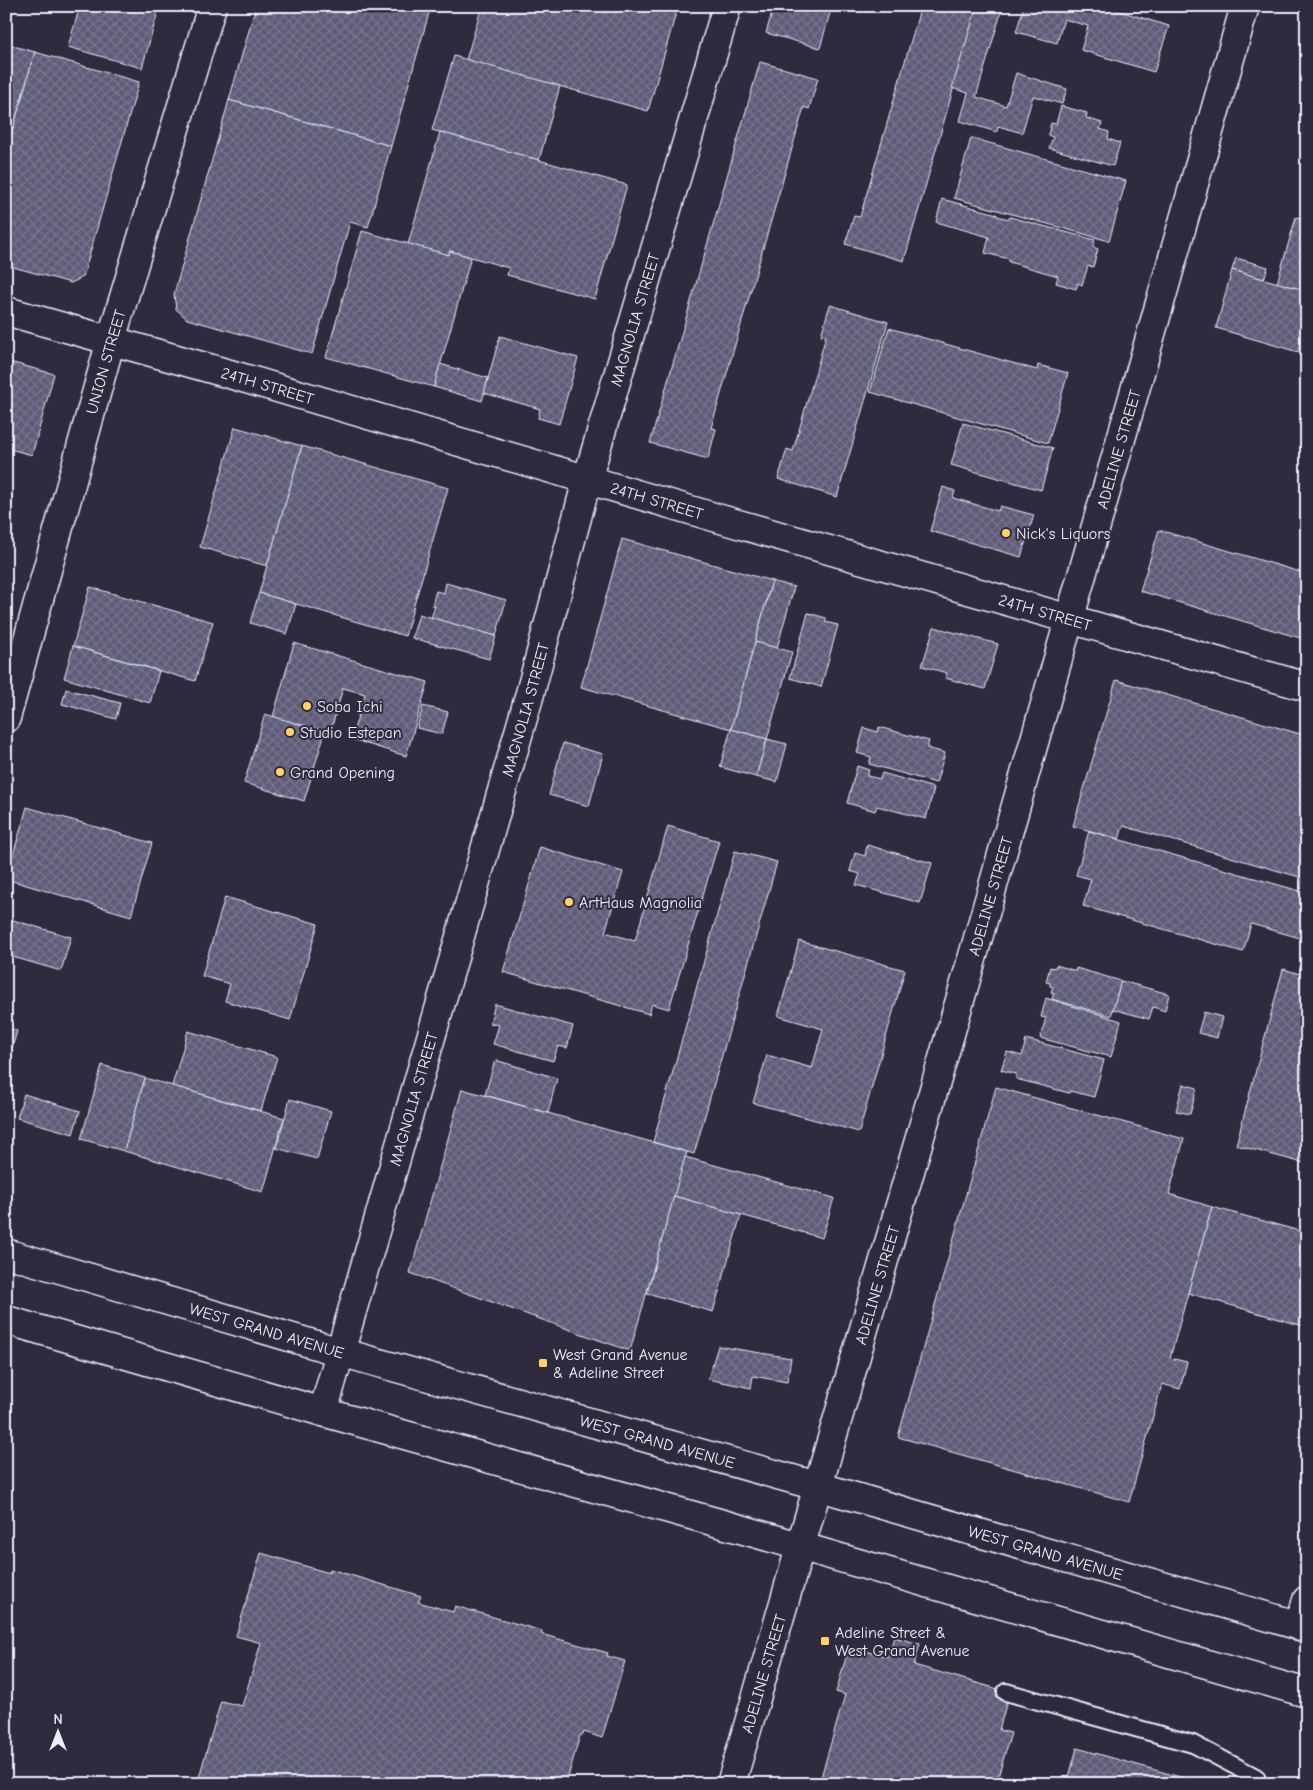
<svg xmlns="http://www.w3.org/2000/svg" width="1313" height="1790" font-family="'Comic Neue',sans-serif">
  <defs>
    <pattern id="building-cross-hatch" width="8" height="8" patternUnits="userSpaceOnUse" patternTransform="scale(1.25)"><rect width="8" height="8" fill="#5f5c7a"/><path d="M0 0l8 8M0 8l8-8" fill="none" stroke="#76748e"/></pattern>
  </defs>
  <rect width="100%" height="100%" fill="#2f2a3d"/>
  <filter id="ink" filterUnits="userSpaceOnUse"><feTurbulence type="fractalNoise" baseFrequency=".02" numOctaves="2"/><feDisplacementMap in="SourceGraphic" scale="10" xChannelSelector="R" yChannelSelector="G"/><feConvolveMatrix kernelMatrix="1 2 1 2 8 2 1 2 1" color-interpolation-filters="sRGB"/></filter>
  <g filter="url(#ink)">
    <g fill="url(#building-cross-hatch)" stroke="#e8f1f8">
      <path d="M80,6H154L159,8L142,68L68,47Z"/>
      <path d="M256,6H431L391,146L229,100Z"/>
      <path d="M482,6H678L648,111L466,60Z"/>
      <path d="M774,6H832L820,48L766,33Z"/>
      <path d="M921,6H977L904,261L845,244L854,216L860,217Z"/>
      <path d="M977,6H1003L976,97L1006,106L1016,73L1067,89L1062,104L1033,96L1022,133L998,126L997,132L960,121L968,93L952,88Z"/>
      <path d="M1024,6H1103L1169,26L1154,72L1081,50L1088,26L1064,19L1057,43L1016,32Z"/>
      <path d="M6,44L35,52L6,153Z"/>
      <path d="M35,52L139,82L83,277L71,283L6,265V153Z"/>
      <path d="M454,56L560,86L539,160L432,130Z"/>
      <path d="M760,62L818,78L809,109L804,107L711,428L716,429L708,459L650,443Z"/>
      <path d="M229,100L391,146L368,227L350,222L312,354L187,319L176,309L174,294Z"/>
      <path d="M1061,106L1087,113L1086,118L1102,123L1100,129L1109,132L1108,139L1120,143L1113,166L1049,148L1053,137L1048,135L1051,123L1056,124Z"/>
      <path d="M440,132L627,185L595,299L507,275L509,268L450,251L449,255L408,244Z"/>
      <path d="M971,138L1126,181L1109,241L954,198Z"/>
      <path d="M942,199L997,214V216L1009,219L1010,217L1095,240L1093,247L1098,249L1093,267L1088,266L1082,285L1078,283L1076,289L1056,283L1058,276L1009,262V259L985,253L989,237L936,222Z"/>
      <path d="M1296,217L1307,220V291L1277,283Z"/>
      <path d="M362,231L449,255L450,251L471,257L434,387L326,357Z"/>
      <path d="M1236,258L1268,267L1264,279L1232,270Z"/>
      <path d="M1232,270L1307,291V320L1298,352L1216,328Z"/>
      <path d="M830,305L888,322L837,497L778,479L787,449L793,451L826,336L821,335Z"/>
      <path d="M889,328L1037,370L1038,365L1068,373L1048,443L870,392Z"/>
      <path d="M500,336L578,358L559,424L538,418L540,409L484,393Z"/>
      <path d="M6,361L54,374L32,455L6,448Z"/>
      <path d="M440,364L488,378L482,401L434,387Z"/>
      <path d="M963,423L1053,448L1041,490L951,465Z"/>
      <path d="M235,427L302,446L267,566L200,547Z"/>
      <path d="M302,446L448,488L405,636L259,593Z"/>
      <path d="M943,487L955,491L953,498L998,511L1000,506L1034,515L1021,557L930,531Z"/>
      <path d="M1159,530L1307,574V640L1140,591Z"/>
      <path d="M622,539L772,581L731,729L581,687Z"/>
      <path d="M772,581L794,587L777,648L755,642Z"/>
      <path d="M446,583L506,600L496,636L431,618L435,606L432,605L436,591L444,593Z"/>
      <path d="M90,587L213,622L195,681L73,646Z"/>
      <path d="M259,593L296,604L287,634L250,623Z"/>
      <path d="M808,613L826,618L825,622L838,625L821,687L790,678Z"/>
      <path d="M419,614L496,636L489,659L412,638Z"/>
      <path d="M934,627L998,644L985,689L945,678L947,673L922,666Z"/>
      <path d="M755,642L792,652L767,739L731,729Z"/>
      <path d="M294,643L428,682L406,756L351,739L365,694L343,688L330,733L273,717Z"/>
      <path d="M73,646L159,671L150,703L64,678Z"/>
      <path d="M1116,680L1307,736V890L1300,888L1303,878L1123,826L1119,839L1073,826Z"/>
      <path d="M66,689L120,703L116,719L62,704Z"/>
      <path d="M423,706L448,712L442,734L417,728Z"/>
      <path d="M265,714L325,732L304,801L244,783Z"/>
      <path d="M879,727L929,741L927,748L945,753L936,783L869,764L871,757L857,753L864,728L878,732Z"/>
      <path d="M731,729L767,739L756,777L720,767Z"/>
      <path d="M767,739L787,744L777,782L756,777Z"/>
      <path d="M563,743L603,754L589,806L549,795Z"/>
      <path d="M857,766L869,770L867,776L880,779L882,773L934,788L926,819L877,806L875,811L847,803Z"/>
      <path d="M27,807L152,843L131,916L6,879Z"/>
      <path d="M668,826L719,841L669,1009L652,1004L649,1014L503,972L540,847L623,872L605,932L635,941Z"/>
      <path d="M1089,831L1307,893V940L1251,924L1243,952L1083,906L1091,879L1076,875Z"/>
      <path d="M867,845L932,863L920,903L856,885L860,874L850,871L855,853L865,856Z"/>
      <path d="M735,851L777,862L694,1154L653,1142Z"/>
      <path d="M225,897L318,924L290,1020L225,1001L230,984L202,976Z"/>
      <path d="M6,918L71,937L61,971L6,955Z"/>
      <path d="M799,941L905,970L859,1132L753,1103L767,1055L812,1068L823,1029L778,1016Z"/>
      <path d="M1056,965L1076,971V968L1121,981L1111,1016L1052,999L1054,993L1051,992L1053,987L1050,986V983L1046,982L1050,967L1055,968Z"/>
      <path d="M1283,969L1307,976V1164L1236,1145Z"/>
      <path d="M1121,981L1169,994L1165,1011L1153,1007L1149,1019L1113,1009Z"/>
      <path d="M1046,998L1121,1021L1111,1057L1040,1038L1046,1018L1041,1017Z"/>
      <path d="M495,1004L573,1026L567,1048L558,1046L553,1061L493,1044L499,1025L490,1023Z"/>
      <path d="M1204,1012L1222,1017L1217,1038L1198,1033Z"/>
      <path d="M6,1027L17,1031L6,1069Z"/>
      <path d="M188,1031L277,1057L261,1111L172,1086Z"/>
      <path d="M1026,1039L1104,1060L1094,1097L1070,1091L1069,1093L1016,1079V1074L1001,1070L1007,1052L1022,1056Z"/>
      <path d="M495,1060L557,1078L548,1113L485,1095Z"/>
      <path d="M102,1065L145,1078L124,1151L81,1139Z"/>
      <path d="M145,1078L284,1118L263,1192L124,1151Z"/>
      <path d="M1183,1084L1197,1088L1190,1114L1176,1111Z"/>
      <path d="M996,1087L1184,1139L1169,1194L1212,1207L1170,1358L1187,1362L1180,1389L1162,1384L1129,1502L898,1437Z"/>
      <path d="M462,1089L687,1152L630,1351L410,1273Z"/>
      <path d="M24,1094L80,1111L73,1134L17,1118Z"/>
      <path d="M290,1099L331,1111L317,1159L276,1148Z"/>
      <path d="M685,1157L834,1198L822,1238L674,1196Z"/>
      <path d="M674,1196L741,1215L713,1312L647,1293Z"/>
      <path d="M1212,1207L1307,1233V1327L1188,1293Z"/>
      <path d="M718,1346L791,1358L787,1382L753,1376L751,1388L708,1379Z"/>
      <path d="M261,1553L329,1573L330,1569L421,1596L418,1602L453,1612L455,1606L542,1631L541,1634L608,1653L607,1656L625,1661L602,1738L584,1732L583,1735H580L566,1784H197L221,1701L242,1706L261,1643L236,1636Z"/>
      <path d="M894,1637L920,1644L914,1665L998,1689L996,1697L1007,1701L999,1730L1011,1733L996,1784H819L845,1695L836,1692L849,1647L888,1657Z"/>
      <path d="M1077,1748L1205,1784H1067Z"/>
    </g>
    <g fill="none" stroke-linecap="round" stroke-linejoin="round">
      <defs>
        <path id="service" d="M1006,1692L1193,1744L1256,1777"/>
        <g id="minor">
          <path id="s1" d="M6,311L233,375L724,520L1307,687"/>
          <path id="s2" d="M6,718L111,340L212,6"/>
          <path id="s3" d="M323,1412L529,697L587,480L727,6"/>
          <path d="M1299,1626L1307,1600"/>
        </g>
        <g id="secondary">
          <path id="s4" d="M731,1784L972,959L1245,6"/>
        </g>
        <g id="primary">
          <path id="s5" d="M6,1253L340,1352L817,1486L1307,1628"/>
          <path d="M6,1320L323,1412L744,1530L1307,1693"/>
        </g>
      </defs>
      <use href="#service" stroke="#e8f1f8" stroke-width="20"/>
      <use href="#minor" stroke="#e8f1f8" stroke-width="31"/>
      <use href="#secondary" stroke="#e8f1f8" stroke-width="31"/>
      <use href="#primary" stroke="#e8f1f8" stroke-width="31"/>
      <use href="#service" stroke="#2f2a3d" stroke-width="16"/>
      <use href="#minor" stroke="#2f2a3d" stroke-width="28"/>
      <use href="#secondary" stroke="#2f2a3d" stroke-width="28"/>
      <use href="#primary" stroke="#2f2a3d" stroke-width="28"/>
    </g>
  </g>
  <g fill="#ffd166" stroke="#2f2a3d" stroke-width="2">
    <circle cx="1006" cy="533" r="5"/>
    <circle cx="307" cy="706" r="5"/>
    <circle cx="290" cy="732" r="5"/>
    <circle cx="280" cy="772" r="5"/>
    <circle cx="569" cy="902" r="5"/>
    <rect x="538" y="1358" width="10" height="10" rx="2.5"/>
    <rect x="820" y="1636" width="10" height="10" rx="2.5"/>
  </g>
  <g text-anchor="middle" stroke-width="4" stroke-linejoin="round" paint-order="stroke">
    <g font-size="16" fill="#e8f1f8" stroke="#2f2a3d">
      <text dy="6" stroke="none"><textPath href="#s3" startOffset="1136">MAGNOLIA STREET</textPath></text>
      <text dy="6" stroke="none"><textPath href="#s2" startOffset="370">UNION STREET</textPath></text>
      <text dy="6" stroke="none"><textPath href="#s1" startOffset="272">24TH STREET</textPath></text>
      <text dy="6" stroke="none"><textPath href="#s4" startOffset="1390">ADELINE STREET</textPath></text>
      <text dy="6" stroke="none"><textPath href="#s1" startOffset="678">24TH STREET</textPath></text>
      <text dy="6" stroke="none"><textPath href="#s1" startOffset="1082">24TH STREET</textPath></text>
      <text dy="6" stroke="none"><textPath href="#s3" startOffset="731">MAGNOLIA STREET</textPath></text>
      <text dy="6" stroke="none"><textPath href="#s4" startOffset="925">ADELINE STREET</textPath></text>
      <text dy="6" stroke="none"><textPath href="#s3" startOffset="326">MAGNOLIA STREET</textPath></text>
      <text dy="6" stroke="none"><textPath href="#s4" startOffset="520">ADELINE STREET</textPath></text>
      <text dy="6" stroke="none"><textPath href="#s5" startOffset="272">WEST GRAND AVENUE</textPath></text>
      <text dy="6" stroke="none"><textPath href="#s5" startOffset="678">WEST GRAND AVENUE</textPath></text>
      <text dy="6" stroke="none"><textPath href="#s5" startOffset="1082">WEST GRAND AVENUE</textPath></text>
      <text dy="6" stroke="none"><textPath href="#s4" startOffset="115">ADELINE STREET</textPath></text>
    </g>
    <g font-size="16" fill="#e8f1f8" stroke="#2f2a3d" text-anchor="start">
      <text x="1016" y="539">Nick's Liquors</text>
      <text x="317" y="712">Soba Ichi</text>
      <text x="300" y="738">Studio Estepan</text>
      <text x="290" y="778">Grand Opening</text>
      <text x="579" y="908">ArtHaus Magnolia</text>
      <text x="553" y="1360">West Grand Avenue<tspan x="553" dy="18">&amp; Adeline Street</tspan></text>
      <text x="835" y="1638">Adeline Street &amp;<tspan x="835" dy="18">West Grand Avenue</tspan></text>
    </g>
  </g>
  <rect width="1313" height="1790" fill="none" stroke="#2f2a3d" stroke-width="25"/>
  <rect x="12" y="12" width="1288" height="1765" fill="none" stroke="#e8f1f8" stroke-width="2" filter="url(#ink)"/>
  <g transform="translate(58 1732)" stroke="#2f2a3d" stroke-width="4" paint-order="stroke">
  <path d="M0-4L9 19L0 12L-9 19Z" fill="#e8f1f8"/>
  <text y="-8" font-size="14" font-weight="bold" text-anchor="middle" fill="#e8f1f8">N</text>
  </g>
</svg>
